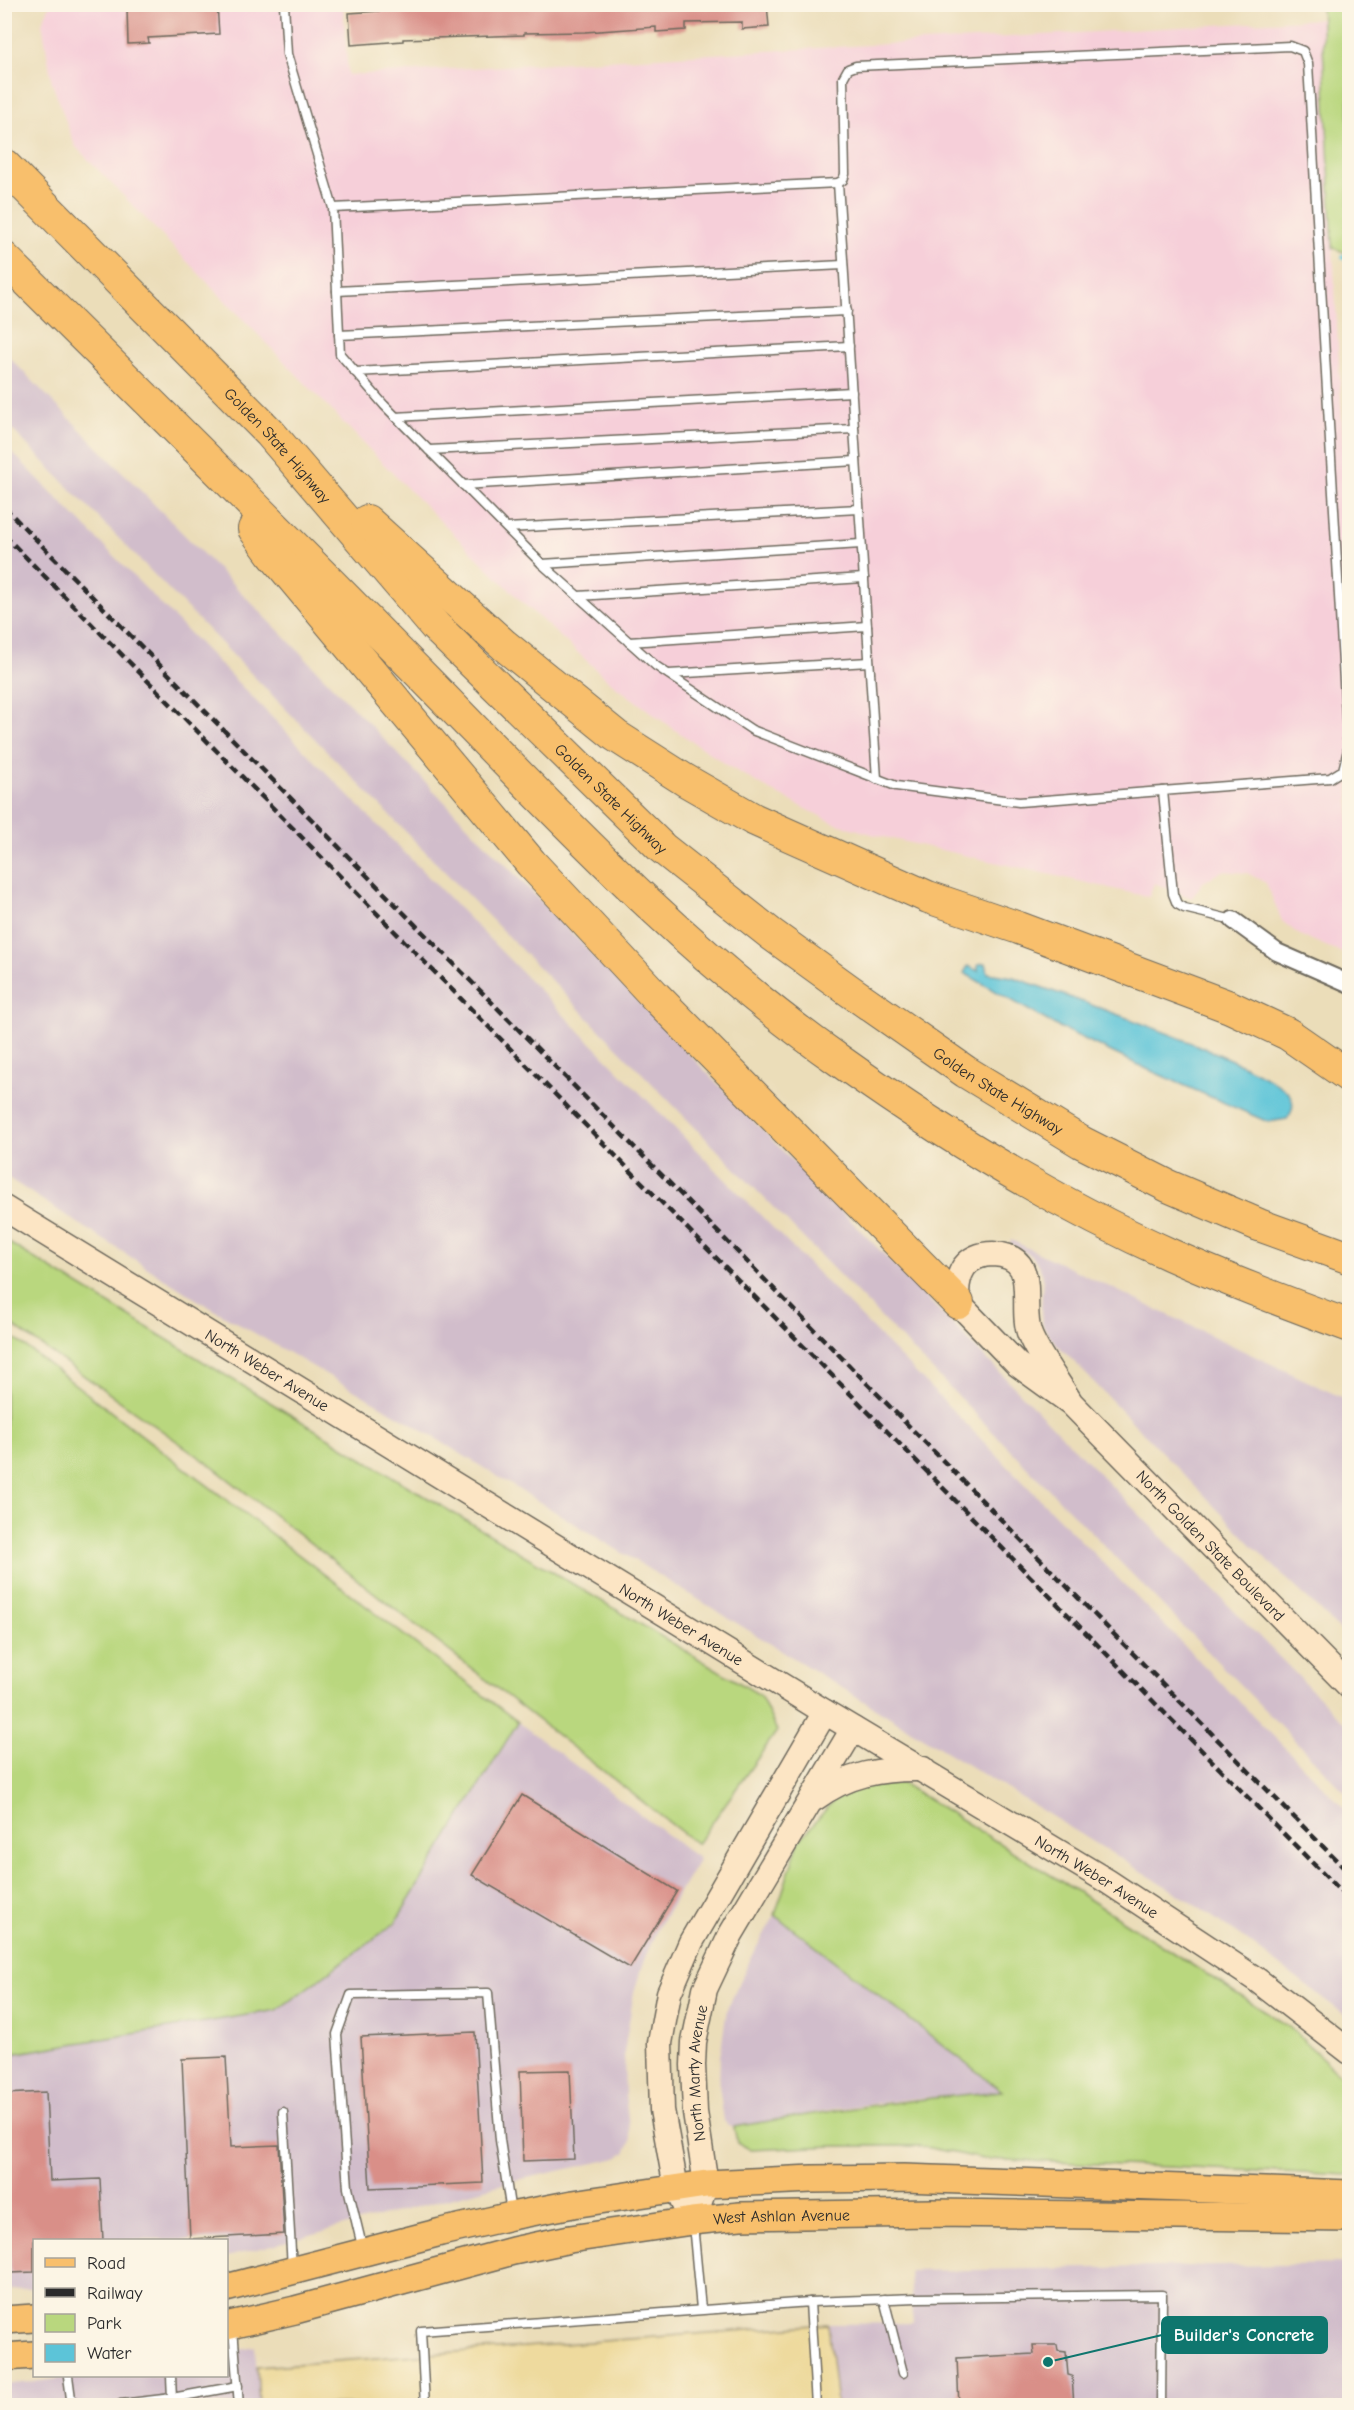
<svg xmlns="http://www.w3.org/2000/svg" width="1354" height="2410" font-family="'Comic Neue',sans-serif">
  <rect width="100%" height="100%" fill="#fcf5e5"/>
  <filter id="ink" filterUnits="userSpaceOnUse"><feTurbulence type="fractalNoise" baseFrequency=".0167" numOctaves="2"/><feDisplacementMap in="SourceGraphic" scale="12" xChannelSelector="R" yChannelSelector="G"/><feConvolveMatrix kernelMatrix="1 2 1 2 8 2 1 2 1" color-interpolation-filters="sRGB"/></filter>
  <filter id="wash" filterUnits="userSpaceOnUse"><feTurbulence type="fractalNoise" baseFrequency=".008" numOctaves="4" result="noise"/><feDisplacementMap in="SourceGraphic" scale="24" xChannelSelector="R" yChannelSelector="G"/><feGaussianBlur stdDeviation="1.35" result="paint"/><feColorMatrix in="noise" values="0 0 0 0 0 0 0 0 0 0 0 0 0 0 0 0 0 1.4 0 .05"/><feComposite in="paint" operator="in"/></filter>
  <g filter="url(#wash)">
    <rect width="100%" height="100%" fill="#ebddb9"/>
    <path fill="#f6cfd9" d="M50,5H343L348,75L1321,19L1349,556V956L1298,934L1282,921L1266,883L1247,873L1222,871L1202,883L1192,898L1154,883L1149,897L875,835L834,823L779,795L733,769L672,728L610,682L521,601L401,482L75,146L52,83L42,23Z"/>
    <g fill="#d1bdcb">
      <path d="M4,352L283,635L807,1176L1349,1728V1796L5,422Z"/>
      <path d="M4,444L651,1104L1349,1813V2018L1245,1939L1180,1895L409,1422L199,1301L5,1176Z"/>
      <path d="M1011,1240L1349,1401V1639L1253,1546L1050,1337L1043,1326L1041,1312L1043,1276L1039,1266L1033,1257L1010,1243Z"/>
      <path d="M518,1722L699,1859L657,1930L644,1960L634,1992L624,2052L625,2096L631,2140L625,2153L617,2158L522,2179L227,2257L226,2240H34V2288L5,2291V2055L395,1923Z"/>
      <path d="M775,1915L1003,2091L909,2099L834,2109L734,2127L728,2125L724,2121L719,2085L720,2056L727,2009L753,1954Z"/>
      <path d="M1349,2264V2405H837L828,2324L913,2323L910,2271Z"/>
      <path d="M255,2346L259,2405H5L4,2385L85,2376H226L227,2352Z"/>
    </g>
    <g fill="#b9d77e" stroke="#728154" stroke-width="1.5">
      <path d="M1321,5H1349V254L1333,248Z"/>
      <path d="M4,1240L391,1476L760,1695L777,1731L697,1844L205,1461L5,1320Z"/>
      <path d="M5,1331L518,1722L395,1923L277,2010L5,2055Z"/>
      <path d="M902,1783L1078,1892L1289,2027L1349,2083V2175L984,2159L920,2146H833L751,2150L737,2142L734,2127C824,2111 912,2099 1002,2091L775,1915L799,1841L833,1801L862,1787Z"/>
    </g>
    <path fill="#eeda9e" stroke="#8c8264" stroke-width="1.5" d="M828,2324L837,2405H259L257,2367Z"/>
    <path fill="#5cc4d8" stroke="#447882" stroke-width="1.5" d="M986,963L988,973L1013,977C1056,993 1276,1066 1291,1097C1295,1105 1292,1112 1287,1119L1268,1122L1149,1070L1053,1024L964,973L968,966L978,971V964Z"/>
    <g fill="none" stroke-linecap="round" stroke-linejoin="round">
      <path stroke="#5cc4d8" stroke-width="6" d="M1344,257L1350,259"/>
    </g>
    <g id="blocks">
      <g fill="#d98f88">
        <path d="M217,4L219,34L148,38L149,43L128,44L127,8Z"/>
        <path d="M379,4H767L769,27L742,29V22L686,23V30L656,32V27L585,32L524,33V35L403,39V41L351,45L349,13L379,11Z"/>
        <path d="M522,1795L677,1891L630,1968L472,1875Z"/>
        <path d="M475,2032L483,2183L370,2188L361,2037Z"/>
        <path d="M226,2057L231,2147L279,2145L284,2234L190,2239L182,2059Z"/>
        <path d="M570,2070L574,2159L523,2161L520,2071Z"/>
        <path d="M46,2092L50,2181L100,2179L103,2241H34V2272L11,2273L4,2141V2094Z"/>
        <path d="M1033,2345H1057L1058,2351L1066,2352L1068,2375L1072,2376L1074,2406H959L957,2358L1034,2354Z"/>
      </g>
    </g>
  </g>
  <g filter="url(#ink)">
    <use href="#blocks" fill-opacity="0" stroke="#6e695d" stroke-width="1.5"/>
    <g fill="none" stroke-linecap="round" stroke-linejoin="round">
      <defs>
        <g id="lane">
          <path d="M284,4L287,54L333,208L340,354L384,405L542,564L656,666L752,730L896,786L1019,802L1330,778L1343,770L1348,750L1308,64L1303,51L1290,46L856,66L848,69L843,78L845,174L843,180L838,183L333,208"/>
          <path d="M838,183L877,779"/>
          <path d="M337,291L843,265"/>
          <path d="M339,335L847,311"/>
          <path d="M355,372L849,346"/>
          <path d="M395,417L852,392"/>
          <path d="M429,450L854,429"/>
          <path d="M463,485L856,461"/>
          <path d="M507,528L859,509"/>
          <path d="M542,564L861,544"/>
          <path d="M578,596L864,578"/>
          <path d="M629,642L867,626"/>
          <path d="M669,674L869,662"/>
          <path d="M1163,791L1173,894L1177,904L1184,908L1233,920"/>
          <path d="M283,2112L292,2268"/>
          <path d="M693,2224L701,2309"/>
          <path d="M363,2250L348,2188L337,2034L351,1995L488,1993L500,2140L511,2213"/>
          <path d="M884,2299L903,2373"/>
          <path d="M810,2302L917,2298L1162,2295L1161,2406"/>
          <path d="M233,2328L239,2406"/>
          <path d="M68,2376L72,2406"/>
          <path d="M171,2376L172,2398L238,2386"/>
          <path d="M104,2406L172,2398L173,2406"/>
          <path d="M425,2406L421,2331L810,2302L816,2406"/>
        </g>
        <path id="street" d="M1233,920L1277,952L1350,984"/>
        <g id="secondary">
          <path id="s1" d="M4,1208L825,1712L1107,1881L1257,1980L1350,2052"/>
          <path id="s2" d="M1071,1403C1059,1383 1038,1355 1030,1335C1018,1306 1043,1256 993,1254C982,1254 971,1258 964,1267C957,1278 956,1290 958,1303L1017,1364L1071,1403L1350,1687"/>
          <path d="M814,1799C847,1774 882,1768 923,1769"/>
          <path id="s3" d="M700,2201L706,2184L695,2112L693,2065L694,2042L705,1989L731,1934L853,1729"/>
          <path d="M692,2221L676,2188L662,2110L660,2043L669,1993L691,1942L825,1712"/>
        </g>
        <g id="primary">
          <path d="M226,2288L441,2232L511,2216L573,2204L706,2184L812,2179L904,2178L1350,2194"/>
          <path d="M4,2320L34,2318"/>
          <path id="s4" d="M226,2326L295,2310L513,2251L570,2239L692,2221L740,2216L932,2213L1350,2218"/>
          <path d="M4,2357L34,2355"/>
        </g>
        <g id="highway">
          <path id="s5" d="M4,165L270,433L435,626L662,848L771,934L850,991L966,1072L1081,1142L1168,1186L1259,1225L1350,1258"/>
          <path d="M4,258C147,399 289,540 430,684C560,817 687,954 840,1061C944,1135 1055,1203 1171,1255C1229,1281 1290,1304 1350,1326"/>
          <path d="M367,521L504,645L616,736L685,780L753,819L928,897L1019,928L1230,1007L1288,1034L1350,1077"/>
          <path d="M254,529L271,552L531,863L656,997L958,1303"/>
        </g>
      </defs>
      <use href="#lane" stroke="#6e695d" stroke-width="11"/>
      <use href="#street" stroke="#6e695d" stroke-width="20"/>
      <use href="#secondary" stroke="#6e695d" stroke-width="27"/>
      <use href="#primary" stroke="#6e695d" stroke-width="30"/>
      <use href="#highway" stroke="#6e695d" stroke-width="34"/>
      <use href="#lane" stroke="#fff" stroke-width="8"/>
      <use href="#street" stroke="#fff" stroke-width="16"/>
      <use href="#secondary" stroke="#fce5c4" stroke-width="24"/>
      <use href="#primary" stroke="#f8bf6c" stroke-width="27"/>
      <use href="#highway" stroke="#f8bf6c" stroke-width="32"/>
      <g stroke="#2b2b2b" stroke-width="4.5" stroke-dasharray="9 4.5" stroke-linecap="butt">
        <path d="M4,507L1350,1874"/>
        <path d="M4,535L1350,1901"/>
      </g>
    </g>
  </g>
  <g text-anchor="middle" stroke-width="6" stroke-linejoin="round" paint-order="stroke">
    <g font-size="16" fill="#2b2b2b" stroke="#fcf5e5">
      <text dy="6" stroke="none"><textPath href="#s5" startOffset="392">Golden State Highway</textPath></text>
      <text dy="6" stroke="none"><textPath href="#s5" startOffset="878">Golden State Highway</textPath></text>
      <text dy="6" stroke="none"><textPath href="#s5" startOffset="1364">Golden State Highway</textPath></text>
      <text dy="6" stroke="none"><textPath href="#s1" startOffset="309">North Weber Avenue</textPath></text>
      <text dy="6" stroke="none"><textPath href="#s2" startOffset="602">North Golden State Boulevard</textPath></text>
      <text dy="6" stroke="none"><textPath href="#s1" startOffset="795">North Weber Avenue</textPath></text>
      <text dy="6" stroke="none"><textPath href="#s1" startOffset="1281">North Weber Avenue</textPath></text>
      <text dy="6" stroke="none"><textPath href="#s3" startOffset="130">North Marty Avenue</textPath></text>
      <text dy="6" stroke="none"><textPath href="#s4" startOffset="568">West Ashlan Avenue</textPath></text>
    </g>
  </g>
  <path fill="none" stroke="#0f766e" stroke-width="2" d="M1048 2362L1162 2335"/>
  <circle fill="#0f766e" stroke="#fcf5e5" stroke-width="2" cx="1048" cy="2362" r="6"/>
  <rect fill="#0f766e" stroke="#0f766e" stroke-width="2" x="1162" y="2317" width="165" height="36" rx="6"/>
  <g font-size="18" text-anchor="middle" font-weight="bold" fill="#fff">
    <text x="1244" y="2341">Builder's Concrete</text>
  </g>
  <rect width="1354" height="2410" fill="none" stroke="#fcf5e5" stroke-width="24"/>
  <rect x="33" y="2239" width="195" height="138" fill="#fcf5e5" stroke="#a8a49b" stroke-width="1.5"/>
  <rect x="45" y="2258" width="30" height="9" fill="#f8bf6c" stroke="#a8a49b" stroke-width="1.5"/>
  <text x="87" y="2269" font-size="18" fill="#2b2b2b">Road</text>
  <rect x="45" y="2288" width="30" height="9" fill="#2b2b2b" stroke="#a8a49b" stroke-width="1.5"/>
  <text x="87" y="2299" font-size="18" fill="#2b2b2b">Railway</text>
  <rect x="45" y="2314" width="30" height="18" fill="#b9d77e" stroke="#a8a49b" stroke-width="1.5"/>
  <text x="87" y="2329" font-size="18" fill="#2b2b2b">Park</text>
  <rect x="45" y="2344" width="30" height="18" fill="#5cc4d8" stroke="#a8a49b" stroke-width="1.5"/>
  <text x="87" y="2359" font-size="18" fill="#2b2b2b">Water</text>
</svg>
